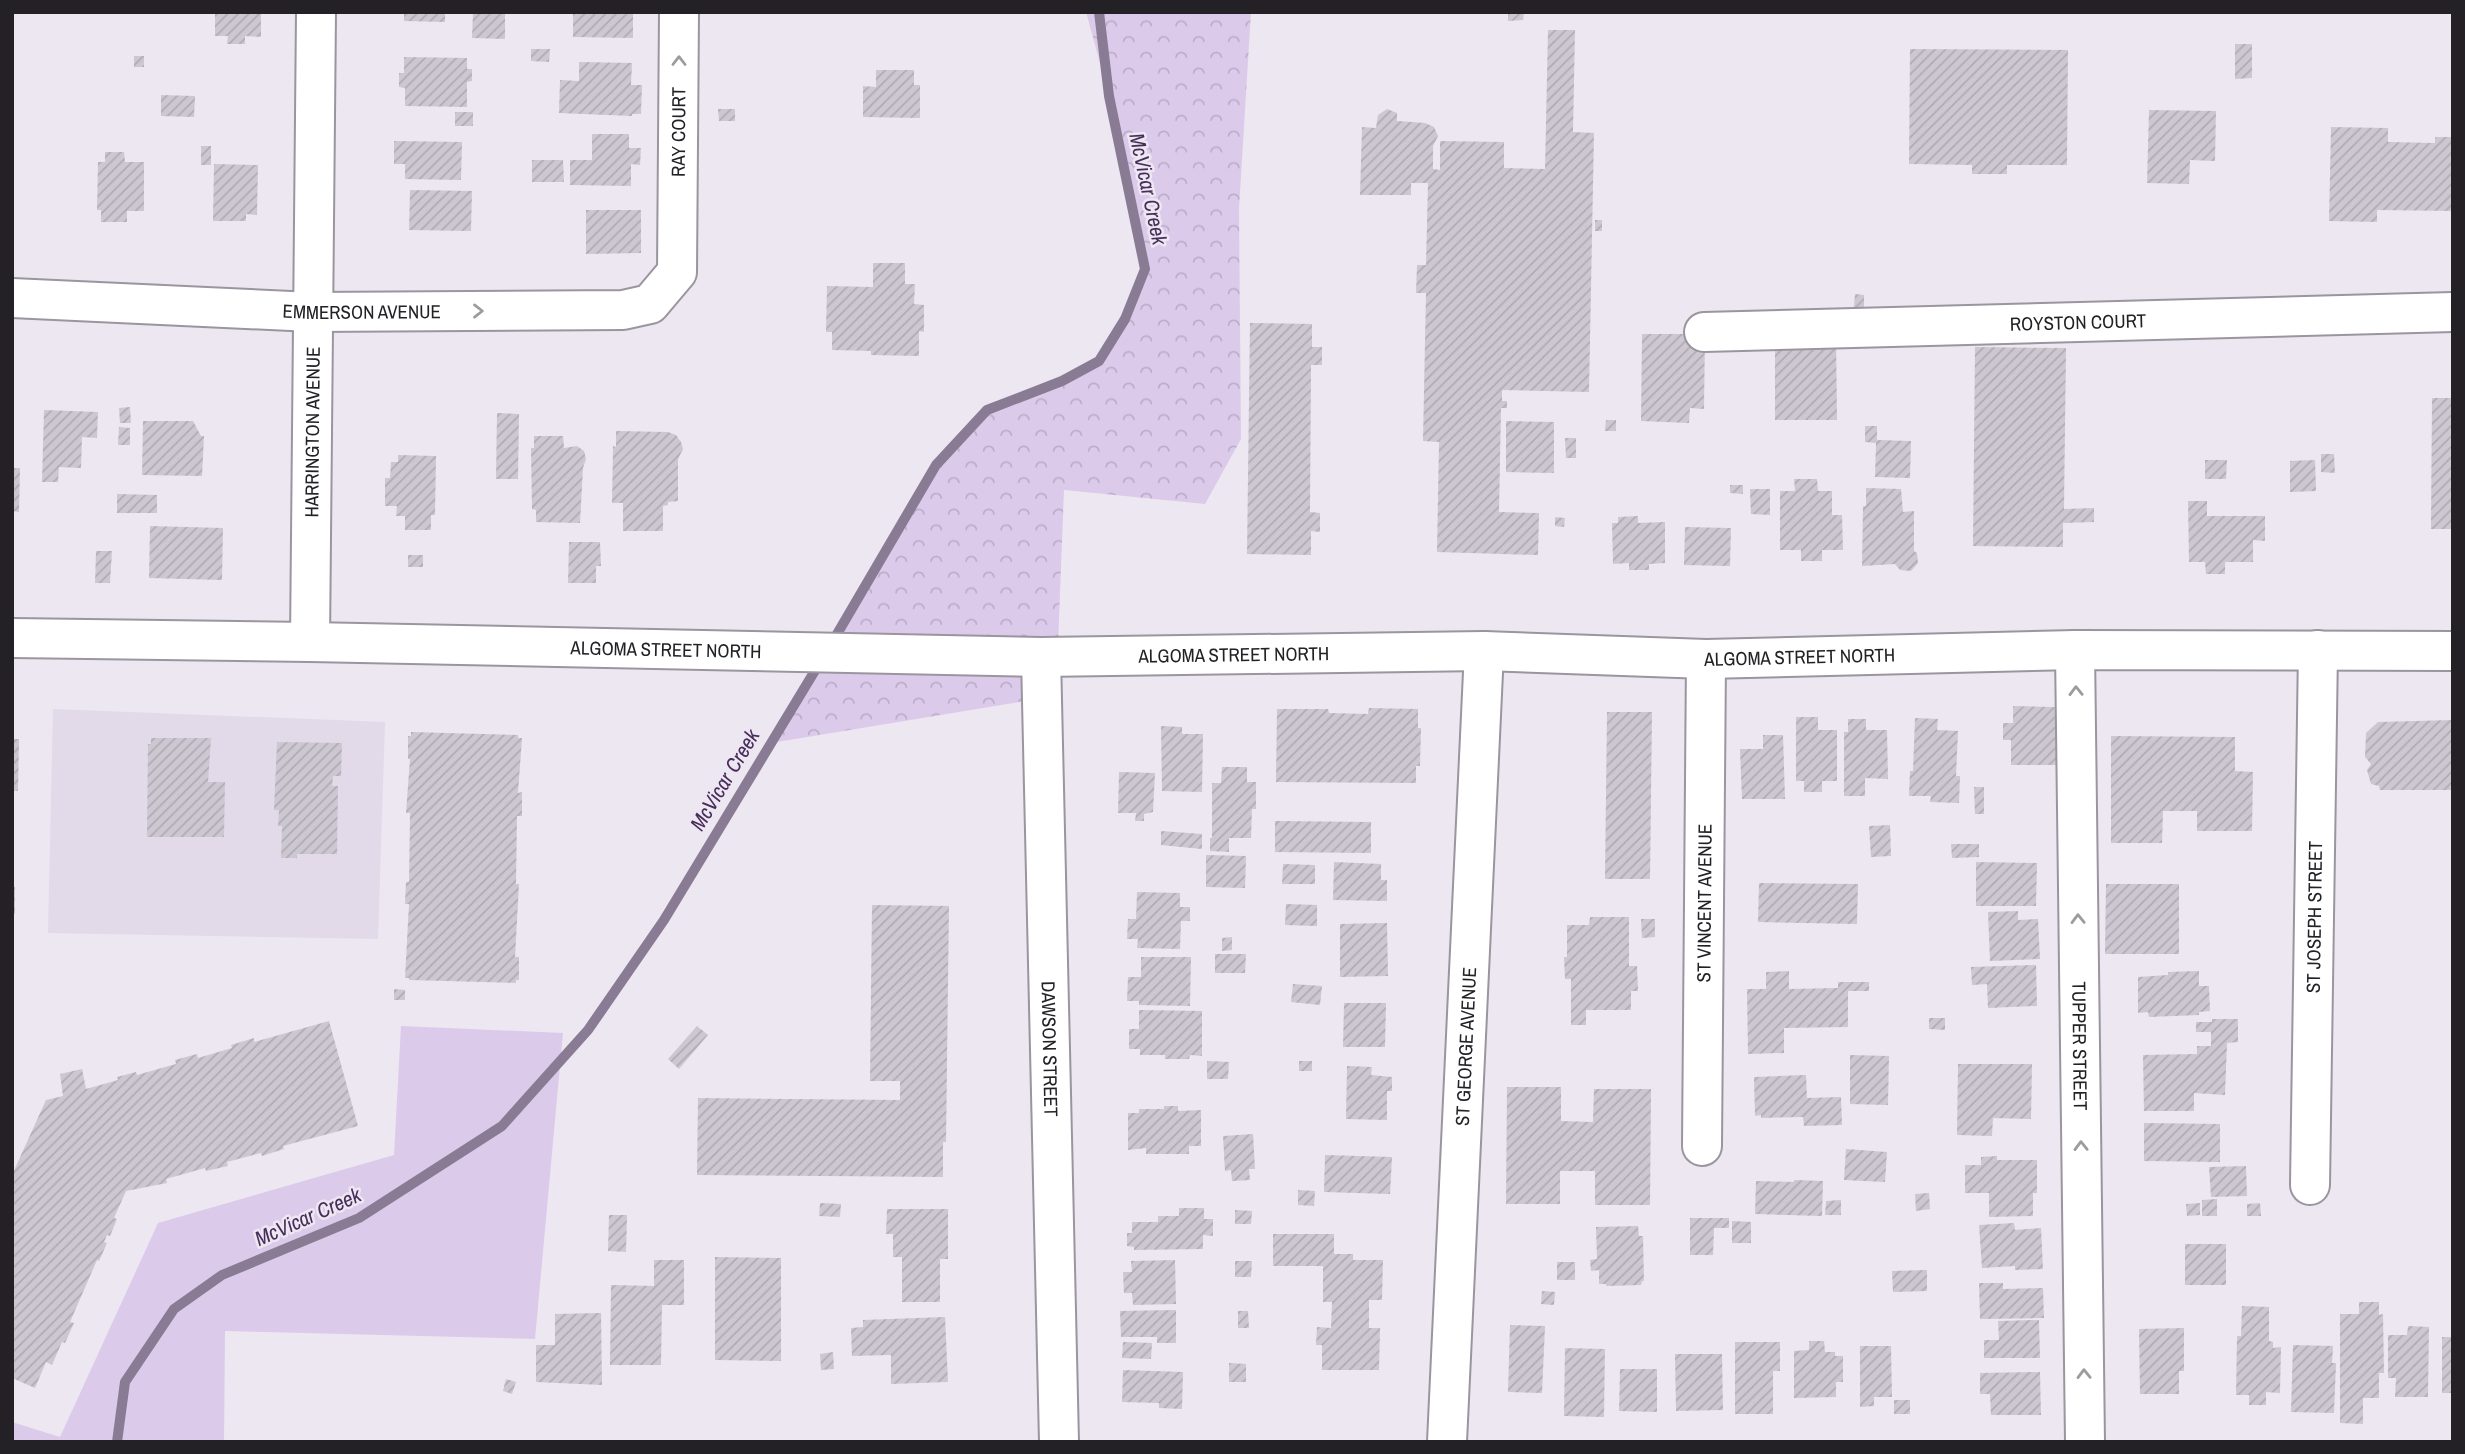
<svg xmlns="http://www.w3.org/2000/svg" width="2465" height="1454" font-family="'Archivo Narrow',sans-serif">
  <defs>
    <pattern id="forest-crowns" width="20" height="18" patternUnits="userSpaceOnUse" patternTransform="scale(1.75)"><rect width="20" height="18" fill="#dccaea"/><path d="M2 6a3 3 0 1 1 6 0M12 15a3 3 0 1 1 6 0" fill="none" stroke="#bcadc9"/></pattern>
    <pattern id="building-hatch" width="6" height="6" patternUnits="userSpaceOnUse" patternTransform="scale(1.75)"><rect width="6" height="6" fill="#cdc7d1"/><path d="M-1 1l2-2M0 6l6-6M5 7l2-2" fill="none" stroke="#b0abb3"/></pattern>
  </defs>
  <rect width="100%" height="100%" fill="#ede7f2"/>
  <path fill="#e2d9e9" d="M53,709L385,722L378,939L48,933Z"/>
  <path fill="url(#forest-crowns)" d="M1086,12H1251L1239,209L1241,439L1205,504L1064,490L1056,696L771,743L871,578L936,465L987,410L1062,381L1099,361L1125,319L1145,269L1109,96Z"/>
  <path fill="#dccaea" d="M401,1026L563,1033L535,1339L225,1331L224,1442H12V1422L60,1437L158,1223L394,1155Z"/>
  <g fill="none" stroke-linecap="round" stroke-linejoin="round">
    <g stroke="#897b94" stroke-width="10">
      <path d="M830,646L936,465L987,410L1062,381L1099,361L1125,319L1145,269L1109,96L1099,12"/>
      <path d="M117,1442L125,1382L174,1309L222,1275L359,1218L502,1126L588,1030L664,920L822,659"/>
    </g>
  </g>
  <g fill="url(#building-hatch)">
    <path d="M215,12H261V37L245,36V44H227L228,36H215Z"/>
    <path d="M404,12H445V22L404,21Z"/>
    <path d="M473,12H505V39L472,38Z"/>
    <path d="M573,12H633V38L573,37Z"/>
    <path d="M1508,12H1524L1523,20L1508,21Z"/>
    <path d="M1548,30H1575L1573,132L1594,133L1589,392L1502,390V401H1507V408H1501L1499,512L1539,513L1538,555L1437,552L1439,442L1423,441L1426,293H1416L1417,265H1426L1428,183H1411V195H1360L1362,127L1376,128L1378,115L1387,109L1397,113V121L1425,123L1434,127L1438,136L1433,146V169L1440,170V141L1504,142V168L1545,169Z"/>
    <path d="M2235,44H2252V78L2235,79Z"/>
    <path d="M531,49H550L549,62L531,61Z"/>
    <path d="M1910,49L2068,50L2067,165H2007V174H1972V165L1909,164Z"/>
    <rect x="134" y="56" width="10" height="11"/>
    <path d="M404,57L467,58V69H472V81L467,82V107L405,106V88L399,87V73H404Z"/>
    <path d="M579,62L632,63L631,85H642L641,114H632V116L559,113L560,80L579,81Z"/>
    <path d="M876,70H914V85H920V118L863,117V86L876,87Z"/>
    <path d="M161,95L195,96L194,117L161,116Z"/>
    <path d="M718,109H735V121H719Z"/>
    <path d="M2149,110L2216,111L2215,161L2190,160L2189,184L2147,183Z"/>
    <rect x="455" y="112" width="18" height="14"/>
    <path d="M2331,127L2388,128V142L2435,143V137H2453V211L2377,210V222L2329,221Z"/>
    <path d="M592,134H629V148H641L640,165L631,164V186L570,185V160H592Z"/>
    <path d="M394,141L462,142L461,180L405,179V164H394Z"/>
    <rect x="201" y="146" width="10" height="19"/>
    <path d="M105,152H124L125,162H144V211H127V222H101V210H97L98,162H105Z"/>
    <path d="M532,160H563L564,182H532Z"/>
    <path d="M214,164L258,165L257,215L246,214V221H213Z"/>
    <path d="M410,190L472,191L471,231L409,230Z"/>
    <path d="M586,210H641V253L586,254Z"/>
    <rect x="1595" y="220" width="7" height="11"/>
    <path d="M873,263H905V284H915L914,304L924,305V332L919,331V356L871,355V351L832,350V332H826L827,286L873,287Z"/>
    <path d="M1855,294L1864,295V308L1854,307Z"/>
    <path d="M1250,323L1312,324V347H1322V365H1311L1310,512L1320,513V532L1311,531V555L1247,554Z"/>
    <path d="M1642,334H1705L1704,409L1690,408L1689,423L1641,421Z"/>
    <path d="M1775,335L1836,336L1837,420H1775Z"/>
    <path d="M1975,347L2066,348L2064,509L2094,508V522L2063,523V547L1973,546Z"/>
    <path d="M2432,398H2453V529H2431Z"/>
    <path d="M130,407L131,423H120L119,408Z"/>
    <path d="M44,410L98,412L97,438L82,437L81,468L59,467L58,482H42Z"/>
    <path d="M497,413L519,414L518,479H496Z"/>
    <path d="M1606,420H1616V431H1605Z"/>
    <path d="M143,421H193L201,436H204L202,476L142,475Z"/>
    <path d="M1506,421L1554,422V473L1506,472Z"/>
    <path d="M1865,426H1877V440L1911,441L1910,478L1875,477L1876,443L1865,442Z"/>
    <path d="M119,427L130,428V445H118Z"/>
    <path d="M616,431L668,432L676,435L681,442L683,449L678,459V501L668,502V505L663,506V531H623V503H612L613,446L616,447Z"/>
    <path d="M534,436H563L564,448L577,446L584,451L586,459L583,468L580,523L536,522V510L532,509L531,448H534Z"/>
    <path d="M1565,438H1576V458H1566Z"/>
    <path d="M2321,454H2334L2335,473L2321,472Z"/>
    <path d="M398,455L436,456L435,515H431V530H405V516H396L397,506H385V478H390L391,462H398Z"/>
    <path d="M2205,460H2227L2226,479H2205Z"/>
    <path d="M2315,460L2316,491L2290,492V461Z"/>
    <path d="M12,468H20L19,512L12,511Z"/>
    <path d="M1794,479H1817L1818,491H1832V515H1842L1843,550H1822V561H1801V550H1780V491H1795Z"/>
    <path d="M1730,485H1743V494L1730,493Z"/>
    <path d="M1866,488L1901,489L1903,512L1914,511V551L1917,553L1918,563L1911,571L1900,570L1895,564L1862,566L1863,506H1866Z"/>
    <path d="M1750,489H1770V515L1751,514Z"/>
    <path d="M117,494L157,495V513H117Z"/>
    <path d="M2188,501H2207V516H2265V541L2253,540V562H2225V574H2206L2205,562H2189Z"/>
    <path d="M1638,516V523L1665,522V563L1649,564V570H1629V563L1613,564L1612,523H1618V517Z"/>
    <path d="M1555,517L1565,518L1564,527L1555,526Z"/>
    <path d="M150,526L223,528L222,580L149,578Z"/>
    <path d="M1685,527L1731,528L1730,566L1684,565Z"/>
    <path d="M569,542H600L601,566H596V583H568Z"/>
    <path d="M96,551H112L110,583H95Z"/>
    <rect x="408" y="555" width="15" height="12"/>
    <path d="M2013,706L2054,707L2060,714V765H2011V740H2003V723H2013Z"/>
    <path d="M1369,708L1418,709V728H1421L1420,766H1416V783L1276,782L1277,709H1328L1329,713L1368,714Z"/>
    <path d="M1607,712H1652L1650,879H1605Z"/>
    <path d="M1796,717H1818V730H1837V781H1822V792H1804V781H1796Z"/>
    <path d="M1915,718L1938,719L1937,730L1958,731L1956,776H1960L1959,803L1930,802L1931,796H1909L1910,771H1913Z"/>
    <path d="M1848,719H1866V730H1887L1888,779L1865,778V796H1844V732H1848Z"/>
    <path d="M2453,720V790H2380L2379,786L2371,784L2367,770L2371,764L2365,757L2366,733L2378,722Z"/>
    <path d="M1161,726L1182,727V734H1203L1202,792L1162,791Z"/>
    <path d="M411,732L518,735V738H522L518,793L522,792V816H517L516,884H519L515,957H519V980H516V983L409,980V978H405L409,904H405L406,882H409L410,813H406L410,759H408V736H411Z"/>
    <path d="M1763,735H1783L1785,799H1742L1740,749H1763Z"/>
    <path d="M2111,736L2235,737V771L2253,772L2252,831H2197V811H2163L2162,843H2111Z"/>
    <path d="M151,738H211L208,782H225L224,837H147L148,744H151Z"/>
    <path d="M12,739H19L18,791H12Z"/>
    <path d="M277,742L342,743L341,776H333L332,786H338L337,854H297V858H281L282,826H278L279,810H274Z"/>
    <path d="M1222,767H1247V782H1256V809H1252L1251,838H1229V852L1210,851V838H1212V783H1221Z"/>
    <path d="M1119,772L1155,773L1153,812L1144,814V821H1135L1136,813H1118Z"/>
    <path d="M1974,787H1984V814H1975Z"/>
    <path d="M1275,821L1371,822V853L1275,852Z"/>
    <path d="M1890,825L1891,856L1871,857L1869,826Z"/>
    <path d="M1161,831L1202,834V849L1161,845Z"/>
    <path d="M1951,844H1979V857L1952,858Z"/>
    <path d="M1206,855L1246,856L1245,888L1206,887Z"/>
    <path d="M1334,862L1381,864V880H1387V901L1333,900Z"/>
    <path d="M1976,862L2037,863L2036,906H1976Z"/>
    <path d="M1283,864L1315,865V884H1282Z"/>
    <path d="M1759,883L1858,884L1857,924L1758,922Z"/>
    <path d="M2106,884H2179V954H2105Z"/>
    <rect x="12" y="887" width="3" height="27"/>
    <path d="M1137,892L1180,893V907H1190V921H1181L1180,949L1137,948L1138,939H1127L1128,919H1136Z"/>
    <path d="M1286,904L1317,905V926L1285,925Z"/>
    <path d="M872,905L949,906L946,1142H943V1177L697,1175L698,1098L900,1100V1081H870Z"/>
    <path d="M2018,911V920L2038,919L2040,959L1990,961L1988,912Z"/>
    <path d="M1590,917H1629V966H1637L1638,991H1631V1010H1586V1025H1571V979H1565L1564,957H1567V925H1589Z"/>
    <path d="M1641,919H1655V937L1642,938Z"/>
    <path d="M1387,923L1388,976L1340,977V924Z"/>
    <path d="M1232,937V950L1222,951V938Z"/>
    <path d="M1215,954H1246L1245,973H1215Z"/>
    <path d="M1141,957H1191L1190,1006L1139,1005V1001H1127L1128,977H1141Z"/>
    <path d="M2036,965L2037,1006L1988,1008L1987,984L1972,985L1971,967Z"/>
    <path d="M1789,971V989L1838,988V982H1869V991H1848V1027L1784,1028V1053L1748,1054L1747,989H1766V972Z"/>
    <path d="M2199,971V986H2209L2210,1011L2199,1012V1015L2149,1017L2148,1012L2138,1013V977L2168,975V972Z"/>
    <path d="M1293,984L1322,986L1320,1005L1291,1002Z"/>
    <path d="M394,989L405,990V1000H394Z"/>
    <path d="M1344,1003H1386L1385,1047H1343Z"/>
    <path d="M1139,1010L1202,1011V1056L1190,1055L1189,1059H1165V1055H1140V1049H1129V1029H1139Z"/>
    <path d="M1929,1018H1945V1030L1929,1029Z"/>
    <path d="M2212,1019H2238V1042L2227,1043L2225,1095L2194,1093V1111H2144L2143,1055L2197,1054V1046H2211V1032H2196V1022H2212Z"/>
    <path d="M329,1021L358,1126L283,1146L284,1149L262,1156L261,1153L227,1162L228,1166L206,1171L205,1168L166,1179L167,1183L126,1191L114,1218L117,1219L110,1236L107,1235L104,1242L107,1243L99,1261L97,1260L70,1322L74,1323L65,1343L62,1342L52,1365L46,1362L35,1388L12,1378V1175L46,1100L63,1096L60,1074L82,1069L86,1089L118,1080L117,1077L136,1072L137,1075L176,1064L175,1060L197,1054L198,1058L232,1048L231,1045L254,1038V1042Z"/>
    <path d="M697,1026L708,1035L679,1069L668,1059Z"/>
    <path d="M1850,1055L1889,1056L1888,1105L1850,1104Z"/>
    <path d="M1207,1061L1229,1062L1228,1079H1207Z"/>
    <rect x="1299" y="1061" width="13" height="10"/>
    <path d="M1958,1064H2032L2031,1119L1993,1118L1992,1136L1957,1135Z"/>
    <path d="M1347,1066L1372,1067L1371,1075L1392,1077V1091H1387V1120L1346,1119Z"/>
    <path d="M1806,1075L1807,1098L1841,1097L1842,1125L1804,1126L1803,1117L1761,1118V1115L1755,1116L1754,1077Z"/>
    <path d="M1507,1087H1561V1121L1593,1122L1594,1089H1651L1650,1205H1595V1171H1560V1204H1506Z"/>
    <path d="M1164,1106H1178V1111L1201,1110V1146H1189V1154H1146V1148L1128,1150V1113H1139V1109H1164Z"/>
    <path d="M2144,1123L2220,1124V1162L2144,1161Z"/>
    <path d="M1253,1134L1255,1169H1249L1250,1180L1232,1181L1231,1170L1225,1171L1223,1136Z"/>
    <path d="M1846,1149L1887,1152L1885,1182L1844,1180Z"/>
    <path d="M1325,1155L1392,1157L1390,1194L1324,1192Z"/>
    <path d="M1997,1156V1160H2037V1193H2033V1216L1989,1217V1193H1965V1165H1981V1157Z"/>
    <path d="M2246,1166L2247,1196L2211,1197L2209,1167Z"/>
    <path d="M1794,1180L1823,1181L1822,1216L1755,1214L1756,1181L1794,1182Z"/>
    <path d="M1298,1190L1315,1191L1314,1206L1298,1205Z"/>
    <path d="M1929,1193L1930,1209L1916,1211L1915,1194Z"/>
    <path d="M2217,1199V1216H2202V1200Z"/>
    <path d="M1841,1200V1215H1825L1826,1201Z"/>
    <path d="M820,1203L841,1204L840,1217L819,1216Z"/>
    <path d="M2200,1203V1215L2187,1216L2186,1204Z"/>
    <path d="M2260,1203L2261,1216H2247V1204Z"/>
    <path d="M1179,1208H1204V1219H1213V1236L1203,1235V1249L1134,1250V1247L1127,1246V1233H1132V1222H1158V1216H1179Z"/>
    <path d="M887,1209H948V1259H940V1302H902V1257H893V1234H886Z"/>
    <path d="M1235,1210L1252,1211L1251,1224H1235Z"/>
    <path d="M609,1215H627L626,1252L608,1251Z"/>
    <path d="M1690,1218H1729V1228H1714L1713,1255H1690Z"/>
    <path d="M1732,1221L1751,1222V1243H1732Z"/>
    <path d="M2014,1223L2015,1230L2041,1228L2043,1269L2015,1270V1266L1982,1268L1979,1225Z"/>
    <path d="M1638,1226L1639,1236H1643L1644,1281H1642L1641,1285L1606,1286V1284H1599V1270L1591,1271L1590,1260L1597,1259L1596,1227Z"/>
    <path d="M1273,1234H1334V1254H1353V1260H1383L1382,1300H1369V1328H1380L1379,1370H1322V1345H1316L1317,1327L1331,1328L1332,1302H1323V1266H1273Z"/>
    <rect x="2185" y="1244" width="41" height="41"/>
    <path d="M715,1257L781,1258V1361L715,1360Z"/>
    <path d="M654,1260H684V1305H662L661,1365H610L611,1285L654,1286Z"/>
    <path d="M1175,1260L1176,1304L1133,1305L1132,1293H1124L1123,1272H1132L1131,1261Z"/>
    <path d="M1235,1261H1252L1251,1277H1235Z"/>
    <rect x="1557" y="1262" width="18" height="18"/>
    <path d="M1927,1270V1291L1893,1292L1892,1271Z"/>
    <path d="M1979,1283H2003V1289L2043,1288L2044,1318L1980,1319Z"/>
    <path d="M1542,1291L1555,1292L1554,1305L1541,1304Z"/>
    <path d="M2359,1302H2379V1315L2383,1314L2384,1373H2379V1398H2363V1424L2340,1423V1314H2359Z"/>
    <path d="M2242,1306L2269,1307V1341L2273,1342V1348L2281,1347L2280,1393L2266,1392V1405H2249V1395H2236L2237,1336H2241Z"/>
    <path d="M1176,1310V1343H1157V1337H1121L1120,1311Z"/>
    <path d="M1238,1311H1248L1249,1328H1238Z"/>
    <path d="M601,1313L602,1385L536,1382V1345H555V1314Z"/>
    <path d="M945,1317L948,1382L891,1384V1355L852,1356L851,1328L863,1327V1320Z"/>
    <path d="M2039,1320L2040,1358H1984V1340H1999L1998,1321Z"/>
    <path d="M1510,1325L1545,1326L1542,1393L1508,1392Z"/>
    <path d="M2408,1326L2429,1327L2428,1397H2395L2396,1378H2388V1335H2407Z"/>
    <path d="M2184,1328V1371H2179V1394H2140L2139,1329Z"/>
    <rect x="2442" y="1337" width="11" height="56"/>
    <path d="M1809,1341H1824L1825,1352H1835V1356H1843V1382H1836V1397L1794,1398V1351L1809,1350Z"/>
    <path d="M1123,1342L1152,1343L1151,1359L1122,1358Z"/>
    <path d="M1735,1342H1780V1371H1773V1414H1735Z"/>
    <path d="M2293,1345L2333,1346L2332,1363H2336L2334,1413L2291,1412Z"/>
    <path d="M1860,1346H1891L1892,1397H1874V1406L1860,1407Z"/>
    <path d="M1565,1348L1605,1349L1604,1417L1564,1416Z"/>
    <path d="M833,1352L834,1369L821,1370L820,1354Z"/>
    <path d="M1675,1354H1722L1723,1410L1676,1411Z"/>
    <path d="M1229,1363L1246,1364V1382H1229Z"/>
    <path d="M1620,1369H1657V1412L1619,1411Z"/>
    <path d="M1123,1370L1183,1372L1182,1409L1159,1408V1403L1122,1402Z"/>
    <path d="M2040,1372L2041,1415H1991L1990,1394H1980V1373Z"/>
    <path d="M506,1379L516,1382L512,1394L503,1391Z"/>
    <rect x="1894" y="1400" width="16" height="14"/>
  </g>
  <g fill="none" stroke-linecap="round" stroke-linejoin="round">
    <defs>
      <g id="minor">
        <path id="s1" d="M12,298L312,312L623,310L650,304L677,272L679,12"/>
        <path id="s2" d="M1704,332L2453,312"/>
        <path id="s3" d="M12,638L310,642L1041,657L1484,651L1706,659L2075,650L2453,651"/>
        <path id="s4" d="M310,642L316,12"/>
        <path id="s5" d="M2075,650L2085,1442"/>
        <path id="s6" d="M1041,657L1059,1442"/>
        <path id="s7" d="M1702,1146L1706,659"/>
        <path id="s8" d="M2310,1185L2318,650"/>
        <path id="s9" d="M1447,1442L1484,651"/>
      </g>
    </defs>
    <use href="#minor" stroke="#9a959e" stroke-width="42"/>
    <use href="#minor" stroke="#fff" stroke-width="38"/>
  </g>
  <defs><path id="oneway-chevron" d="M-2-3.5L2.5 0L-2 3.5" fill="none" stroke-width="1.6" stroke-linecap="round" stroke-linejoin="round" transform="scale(1.75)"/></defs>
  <g stroke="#9c9b9d">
    <use href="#oneway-chevron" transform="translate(679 61) rotate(-90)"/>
    <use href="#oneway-chevron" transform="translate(478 311)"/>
    <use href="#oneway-chevron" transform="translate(2076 691) rotate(-91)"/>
    <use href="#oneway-chevron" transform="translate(2078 919) rotate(-91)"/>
    <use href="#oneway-chevron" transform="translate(2081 1146) rotate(-91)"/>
    <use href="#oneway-chevron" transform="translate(2084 1374) rotate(-91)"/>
  </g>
  <g text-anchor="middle" stroke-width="5" stroke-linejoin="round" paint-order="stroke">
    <g font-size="19" fill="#232125" stroke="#ede7f2">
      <text dy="7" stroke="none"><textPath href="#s1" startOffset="821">RAY COURT</textPath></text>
      <text dy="7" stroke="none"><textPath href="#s1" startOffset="350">EMMERSON AVENUE</textPath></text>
      <text dy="7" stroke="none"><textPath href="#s2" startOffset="374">ROYSTON COURT</textPath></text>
      <text dy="7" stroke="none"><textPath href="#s4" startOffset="210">HARRINGTON AVENUE</textPath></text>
      <text dy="7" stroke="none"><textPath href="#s3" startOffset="654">ALGOMA STREET NORTH</textPath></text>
      <text dy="7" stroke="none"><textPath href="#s3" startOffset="1222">ALGOMA STREET NORTH</textPath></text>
      <text dy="7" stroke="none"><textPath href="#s3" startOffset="1788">ALGOMA STREET NORTH</textPath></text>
      <text dy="7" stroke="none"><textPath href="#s7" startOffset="243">ST VINCENT AVENUE</textPath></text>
      <text dy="7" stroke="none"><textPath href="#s8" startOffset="268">ST JOSEPH STREET</textPath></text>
      <text dy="7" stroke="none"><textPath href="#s9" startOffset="396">ST GEORGE AVENUE</textPath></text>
      <text dy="7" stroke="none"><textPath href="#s5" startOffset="396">TUPPER STREET</textPath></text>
      <text dy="7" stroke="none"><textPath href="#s6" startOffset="392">DAWSON STREET</textPath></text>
    </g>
    <g font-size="21" font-style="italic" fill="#482c5a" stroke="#ede7f2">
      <text transform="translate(1148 189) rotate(78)" y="7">McVicar Creek</text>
      <text transform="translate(725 780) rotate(-59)" y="7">McVicar Creek</text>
      <text transform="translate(308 1217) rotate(-24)" y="7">McVicar Creek</text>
    </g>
  </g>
  <rect width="2465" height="1454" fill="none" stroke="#232125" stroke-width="28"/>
</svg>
